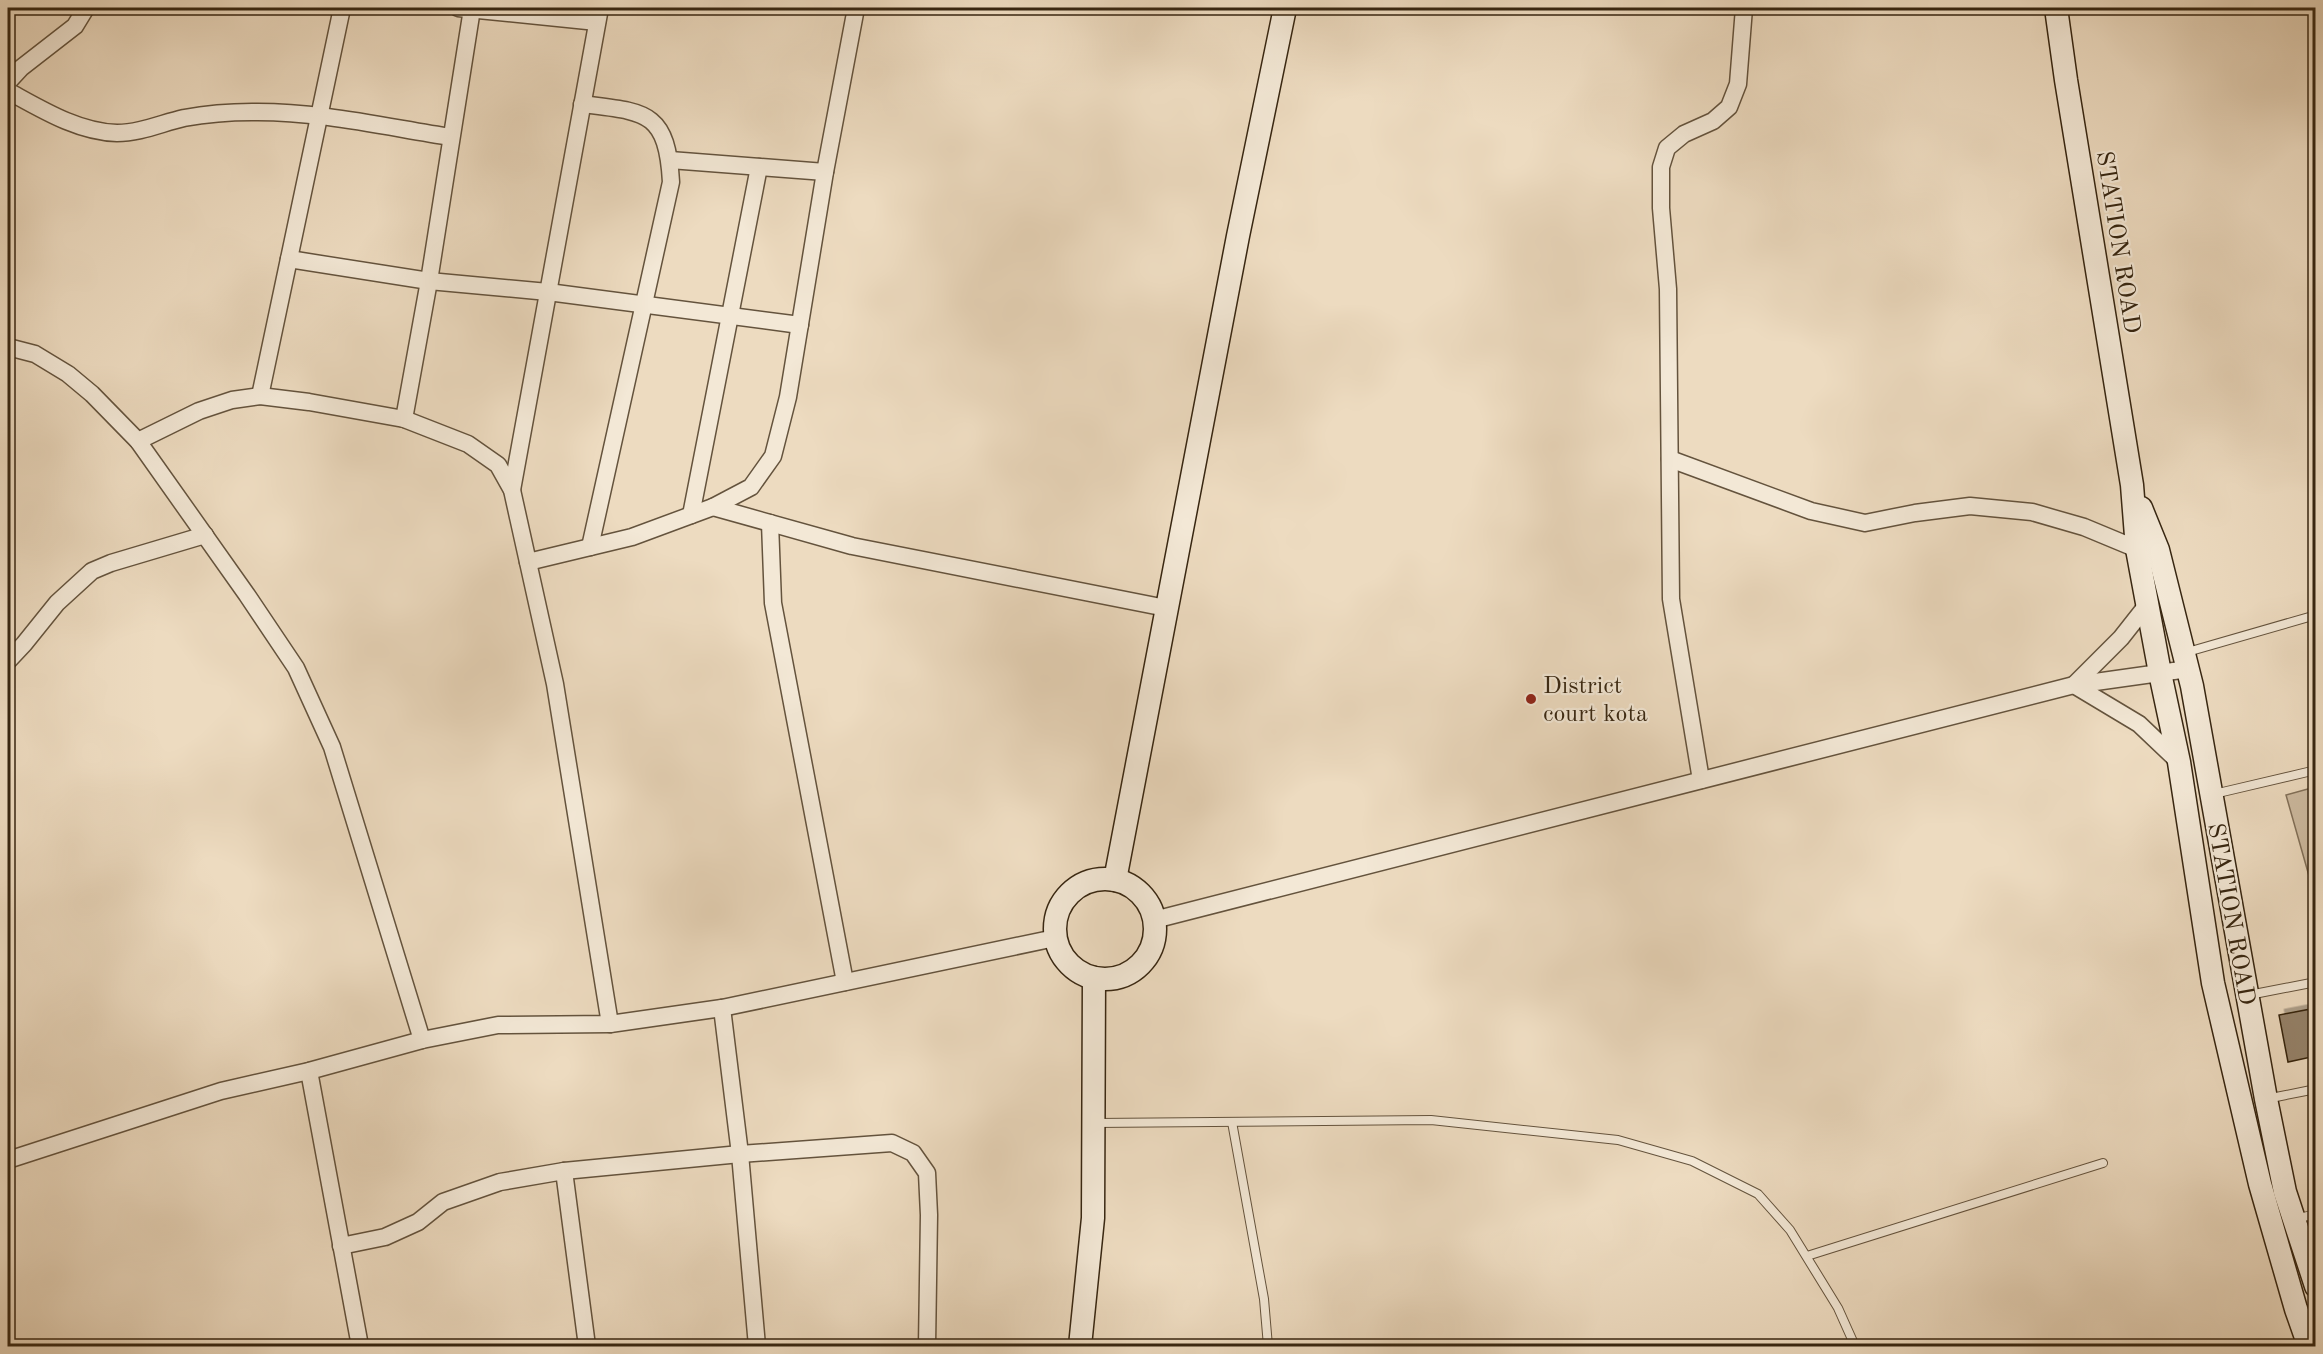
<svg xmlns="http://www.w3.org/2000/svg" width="2323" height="1354" font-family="'Old Standard TT',serif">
  <defs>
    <filter id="shadow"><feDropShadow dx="5.5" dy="-5.5" stdDeviation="0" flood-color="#0004"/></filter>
  </defs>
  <rect width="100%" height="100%" fill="#eddbc0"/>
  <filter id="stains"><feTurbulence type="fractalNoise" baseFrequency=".00333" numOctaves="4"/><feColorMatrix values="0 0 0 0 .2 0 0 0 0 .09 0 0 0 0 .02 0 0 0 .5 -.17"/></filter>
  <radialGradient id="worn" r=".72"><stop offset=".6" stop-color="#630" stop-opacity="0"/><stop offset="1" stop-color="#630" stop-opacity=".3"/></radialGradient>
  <path fill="#cebca2" stroke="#82715a" stroke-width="1.5" d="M2315,787H2316L2315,897L2286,795Z"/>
  <path fill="#96846c" stroke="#372611" stroke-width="1.5" filter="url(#shadow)" d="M2316,1008V1056L2288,1062L2279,1015Z"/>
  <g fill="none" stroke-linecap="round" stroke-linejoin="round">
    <defs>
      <g id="lane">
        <path d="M2184,653L2316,615"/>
        <path d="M2214,794L2316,770"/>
        <path d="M2249,995L2316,982"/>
        <path d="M2266,1099L2316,1089"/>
        <path d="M1232,1122L1264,1299L1268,1346"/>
        <path d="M1095,1123L1431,1120L1618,1140L1692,1161L1758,1194L1790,1230L1838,1308L1855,1346"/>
        <path d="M2295,1219L2316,1214"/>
        <path d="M1807,1256L2103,1163"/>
      </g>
      <g id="street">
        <path d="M458,8L597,22"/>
        <path d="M8,82L21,68L75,26L86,8"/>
        <path d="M8,91C41,109 78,132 117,133C140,133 162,123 184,118C206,114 229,112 252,112C318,111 386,127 451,137"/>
        <path d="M582,104C645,112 667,110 671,182L590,547"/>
        <path d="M670,160L825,172"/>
        <path d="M289,259L429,281L548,292L800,325"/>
        <path d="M8,347L35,354L68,374L92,394L138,441L247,595L296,668L332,747L422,1040"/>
        <path d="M260,396L342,8"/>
        <path d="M404,419L429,281L472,9"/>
        <path d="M138,441L199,411L232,400L260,396L309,402L404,419L468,444L498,465L512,490L555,684L610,1024"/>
        <path d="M1670,459L1811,511L1865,523L1915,513L1970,506L2032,512L2084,527L2137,549"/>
        <path d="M512,490L600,8"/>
        <path d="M713,507L852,546L1166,608"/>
        <path d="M691,515L759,167"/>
        <path d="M770,523L773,603L845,982"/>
        <path d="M528,562L632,537L713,507L751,487L773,456L788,397L825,172L856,8"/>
        <path d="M2147,605L2121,638L2074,685L2139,724L2179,762"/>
        <path d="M8,661L24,644L57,603L92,571L111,563L205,535"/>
        <path d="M1701,780L1671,599L1668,289L1661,208V167L1667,148L1684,134L1713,121L1729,107L1738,84L1744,8"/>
        <path d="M1154,920L2074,685L2188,669"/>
        <path d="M722,1008L740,1154L757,1346"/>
        <path d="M309,1071L360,1346"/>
        <path d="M8,1160L221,1091L309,1071L422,1040L498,1025L610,1024L722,1008L1055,938"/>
        <path d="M564,1171L587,1346"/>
        <path d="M341,1246L385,1237L418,1222L443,1202L500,1182L564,1171L740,1154L892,1143L913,1153L927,1173L929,1215L927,1346"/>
      </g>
      <g id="secondary">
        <path d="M2056,8L2066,80L2132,485L2137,549L2160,673L2179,762L2213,983L2260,1184L2296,1309L2309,1346"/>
        <path d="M2141,508L2158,550L2192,686L2266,1099L2285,1192L2316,1286"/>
        <circle cx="1105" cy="929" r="50"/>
        <path d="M1115,880L1238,236L1285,8"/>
        <path d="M1080,1346L1093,1218L1094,978"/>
      </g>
    </defs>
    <use href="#lane" stroke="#64533d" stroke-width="10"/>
    <use href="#street" stroke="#64533d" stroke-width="19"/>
    <use href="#secondary" stroke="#372611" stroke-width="25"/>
    <use href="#lane" stroke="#f3e8d6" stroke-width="8"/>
    <use href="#street" stroke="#f3e8d6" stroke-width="16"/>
    <use href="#secondary" stroke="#f3e8d6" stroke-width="22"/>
  </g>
  <circle fill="#8f2418" stroke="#f3e8d6" stroke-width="2" cx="1531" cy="699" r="6"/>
  <g text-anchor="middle" stroke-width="4.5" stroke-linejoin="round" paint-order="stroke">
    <g font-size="24" fill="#372611" stroke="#f3e8d6">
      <text transform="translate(2119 242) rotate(81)" y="8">STATION ROAD</text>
      <text transform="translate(2232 914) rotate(80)" y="8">STATION ROAD</text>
    </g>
    <g font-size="24" fill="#372611" stroke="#f3e8d6" text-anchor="start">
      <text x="1543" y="693">District<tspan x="1543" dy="28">court kota</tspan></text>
    </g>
  </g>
  <rect width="2323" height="1354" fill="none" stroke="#eddbc0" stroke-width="30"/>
  <rect x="9" y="9" width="2305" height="1336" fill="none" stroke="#372611" stroke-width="3"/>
  <rect x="15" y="15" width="2293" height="1324" fill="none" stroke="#372611" stroke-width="1.5"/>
  <rect width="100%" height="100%" filter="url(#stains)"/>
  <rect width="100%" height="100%" fill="url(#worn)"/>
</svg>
